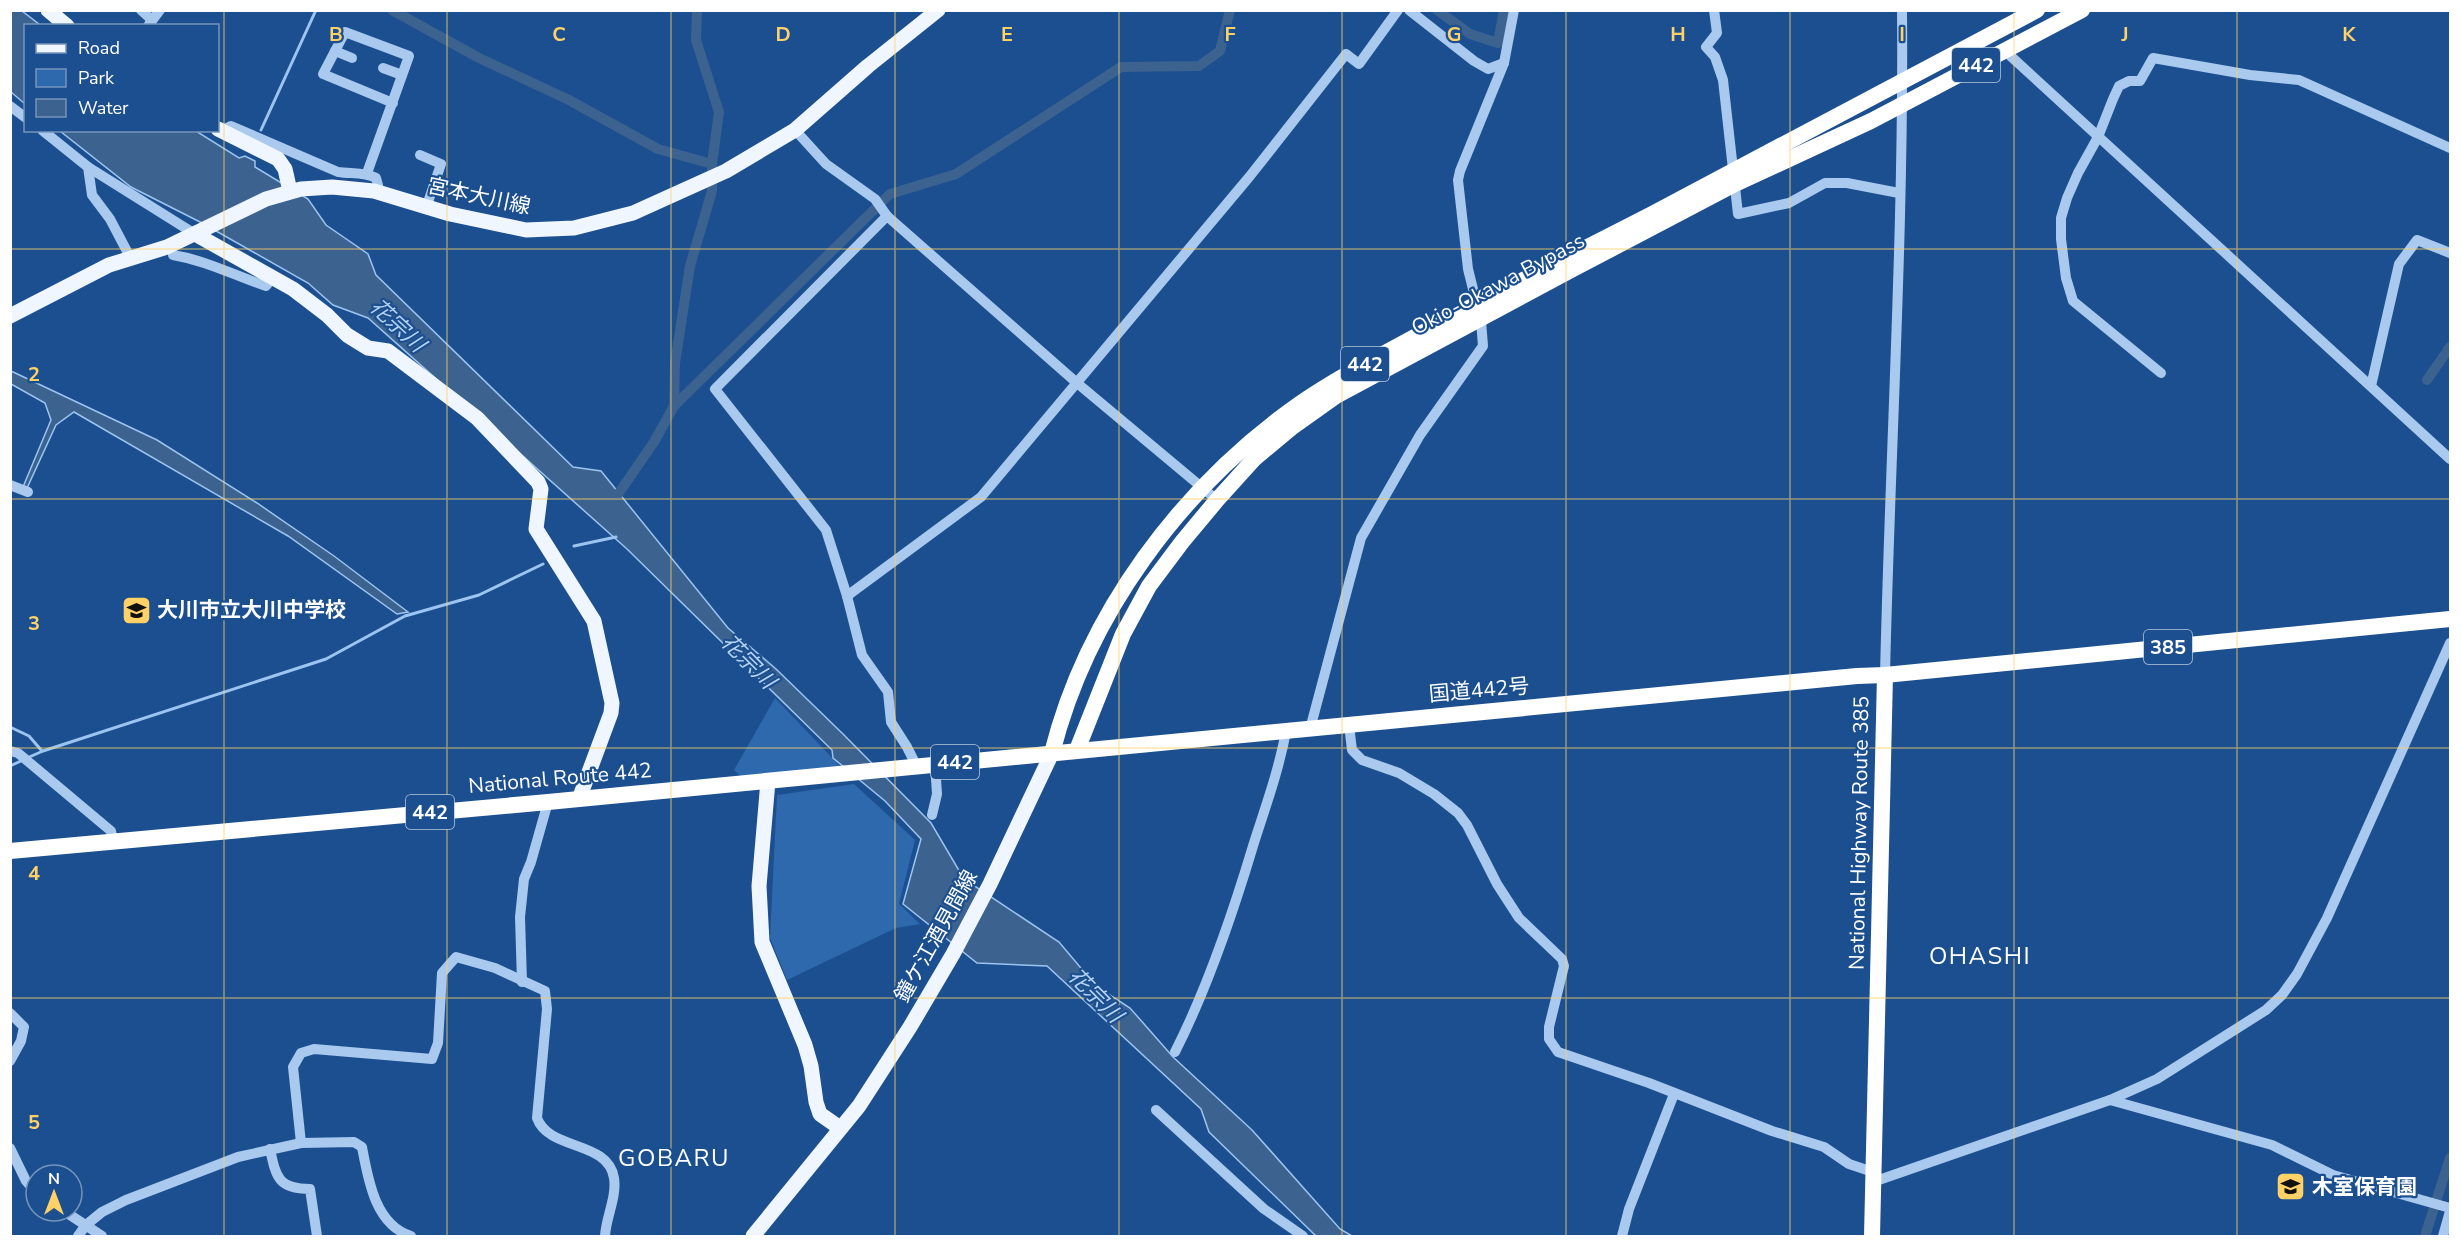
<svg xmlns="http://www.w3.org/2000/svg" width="2461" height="1247" font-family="'Nunito Sans','Noto Sans JP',sans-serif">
  <rect width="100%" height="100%" fill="#1b4f8f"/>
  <g fill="#2e69ad">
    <path d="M775,698L841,767L749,783L734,770Z"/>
    <path d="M854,784L915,840L899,904L920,924L896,928L787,980L770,938L777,795Z"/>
  </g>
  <g fill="#3c6290" stroke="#9cc4f0" stroke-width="1.5">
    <path d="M10,11H22L40,25L26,26L25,104L11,92Z"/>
    <path d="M60,131H196L239,158L245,156L255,161V167L308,199L326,225L368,254L376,275L573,467L601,471L728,628L776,669L843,734L931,823L964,879L1059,942L1096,986L1130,1008L1173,1057L1252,1130L1340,1229L1352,1236H1316L1209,1132L1201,1109L1047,966L977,963L903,904L921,839L885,801L833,758L832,750L627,549L368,318L333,305L308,283L202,223L131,187Z"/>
    <path d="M11,371L157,440L257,503L334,556L408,612L397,614L288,536L74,412L56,425L27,488L23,487L51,420L45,403L11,384Z"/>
  </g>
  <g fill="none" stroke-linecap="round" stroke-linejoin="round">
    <g stroke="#9cc4f0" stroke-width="3">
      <path d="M261,130L316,10"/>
      <path d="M574,546L616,537"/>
      <path d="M10,727L29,736L42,751"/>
      <path d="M27,758L43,751L326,659L405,616L479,595L543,564"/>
      <path d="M10,766L21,761"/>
    </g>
    <g stroke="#3c6290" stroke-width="10">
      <path d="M392,10L479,58L567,99L658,149L712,164"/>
      <path d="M1437,10L1470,34L1498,43L1504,10"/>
      <path d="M2427,380L2450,347"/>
      <path d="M674,406L890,194L956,174L1121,67L1199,66L1220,51L1230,10"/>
      <path d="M612,503L654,442L674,406L675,363L690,266L712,191V164L719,112L696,40L697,10"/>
      <path d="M2425,1236L2450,1158"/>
    </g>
    <g stroke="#a9c9ee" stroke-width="10">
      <path d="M141,10L152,20"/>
      <path d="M1409,10L1474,61L1488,69L1504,63"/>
      <path d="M1714,10L1717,33L1706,47L1715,57L1723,80L1738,214L1789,203L1825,183H1847L1899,193"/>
      <path d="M148,26L160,10"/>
      <path d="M335,51L352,58"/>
      <path d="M2005,51L2450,459"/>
      <path d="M383,68L402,75"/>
      <path d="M10,106L26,118"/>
      <path d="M42,130L88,167L92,195L110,219L130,257"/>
      <path d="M795,130L826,164L875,199L887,216L1077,383L1217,500"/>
      <path d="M221,131L231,126L338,172C351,174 365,172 376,178L378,185L374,191"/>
      <path d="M420,155L441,164L426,208"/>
      <path d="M88,167L195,234"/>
      <path d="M367,173L409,56L345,32L323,74L393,103"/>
      <path d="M887,216L715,389L826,530L847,596L862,655L888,692L891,722L907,747L916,765"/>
      <path d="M173,255C208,261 233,275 266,286L273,277"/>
      <path d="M2161,373L2073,301L2066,278L2061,239V218L2067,198L2078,173L2098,137L2113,99L2119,86L2129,81H2140L2153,58L2250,75L2299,80L2450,148"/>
      <path d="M2371,386L2399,264L2417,240L2450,253"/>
      <path d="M10,485L28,492"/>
      <path d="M847,596L981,497L1250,176L1346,54L1359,64L1398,10"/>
      <path d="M1885,675C1890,454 1904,232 1902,10"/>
      <path d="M1349,725L1352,750L1362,760L1399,773L1434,794L1458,813L1467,825L1497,884L1519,918L1562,959L1564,966L1549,1027V1039L1558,1052L1649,1083L1772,1131L1824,1147L1849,1164L1873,1172"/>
      <path d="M1310,729L1361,538L1420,435L1483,346L1481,321L1468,269L1458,180L1460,171L1504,63L1514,10"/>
      <path d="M10,751L18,753L111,831L113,841"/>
      <path d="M932,815L937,794L935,764"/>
      <path d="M522,982L520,917L524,879L531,862L548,802"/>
      <path d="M10,1013L24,1027L21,1041L10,1061"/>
      <path d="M1175,1052C1208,987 1232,916 1253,846C1265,808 1279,770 1286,731"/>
      <path d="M2110,1100L2272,1145L2333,1175L2450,1208"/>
      <path d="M1156,1110L1264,1209L1303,1236"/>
      <path d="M301,1143L293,1067L301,1053L314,1049L432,1059L438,1043L442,973L456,957L495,968L545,991L547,1009L537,1118C549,1151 608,1140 614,1178C617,1197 606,1217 605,1236"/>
      <path d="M10,1148L26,1181L36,1192"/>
      <path d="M270,1149C276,1177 278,1189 310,1189L317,1236"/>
      <path d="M1873,1182L2110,1100L2157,1079L2266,1010L2282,995L2297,974L2327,918L2450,643"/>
      <path d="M64,1211L102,1236"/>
      <path d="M78,1236L86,1225L102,1212L126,1200L238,1157L301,1143L354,1142L362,1147C368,1179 375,1225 411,1236"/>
      <path d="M1622,1236L1629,1209L1674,1094"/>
      <path d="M2443,1236L2450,1211"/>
    </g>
    <g stroke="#f0f6ff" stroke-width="15">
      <path d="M48,10L67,26"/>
      <path d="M218,129L278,159L285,169L290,191"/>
      <path d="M195,234L293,289L327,315L347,335L368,348L388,351L477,418L538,482L541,489L536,529L594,621L612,703L611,713L579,799"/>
      <path d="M10,316L109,265L167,247L266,199L301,189L332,187L374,191L450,214L526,230L574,228L633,213L726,171L795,130L868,66L938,10"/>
      <path d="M768,781L759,886L762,942L805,1045L811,1066L816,1102L820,1114L840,1128"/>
      <path d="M753,1236L859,1106L910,1027L953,954L990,884L1052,753"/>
    </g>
    <g stroke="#fff" stroke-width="16">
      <path d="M1077,750L1123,634L1149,586L1182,542L1217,500L1255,458L1291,428L1336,396L1573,269L1735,184L1871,121L2082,10"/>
      <path d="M1052,753C1087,614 1181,488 1298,405C1340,376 1386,353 1431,328C1504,289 1578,252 1652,214C1781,147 1908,77 2037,10"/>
      <path d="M10,851L548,802L1857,676L1885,675L2450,619"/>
      <path d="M1872,1236L1885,675"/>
    </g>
  </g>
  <path fill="none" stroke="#ffd166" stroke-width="1.5" stroke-opacity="0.55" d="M224,10V1236M447,10V1236M671,10V1236M895,10V1236M1119,10V1236M1342,10V1236M1566,10V1236M1790,10V1236M2014,10V1236M2237,10V1236M10,249H2450M10,499H2450M10,748H2450M10,998H2450"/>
  <defs>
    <symbol id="school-square" viewBox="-11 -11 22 22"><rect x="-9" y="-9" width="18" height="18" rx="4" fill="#ffd166" stroke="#1b4f8f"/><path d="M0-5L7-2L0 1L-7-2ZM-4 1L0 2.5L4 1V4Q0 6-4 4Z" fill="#111"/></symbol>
  </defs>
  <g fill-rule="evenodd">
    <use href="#school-square" x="120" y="594" width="33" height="33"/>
    <use href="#school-square" x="2274" y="1170" width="33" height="33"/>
  </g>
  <g text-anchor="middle" stroke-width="4.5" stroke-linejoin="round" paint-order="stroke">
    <g fill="#1b4f8f" stroke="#bbcadd" stroke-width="1.5">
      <rect x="1952" y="48" width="48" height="34" rx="4.5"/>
      <rect x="1341" y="347" width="48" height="34" rx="4.5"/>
      <rect x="2144" y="630" width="48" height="34" rx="4.5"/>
      <rect x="931" y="745" width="48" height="34" rx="4.5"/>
      <rect x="406" y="795" width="48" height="34" rx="4.5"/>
    </g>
    <g font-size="20" font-weight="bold" fill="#fff">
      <text x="1976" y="72">442</text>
      <text x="1365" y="371">442</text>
      <text x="2168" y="654">385</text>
      <text x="955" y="769">442</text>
      <text x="430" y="819">442</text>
    </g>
    <g font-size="21" fill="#fff" stroke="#1b4f8f">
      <text transform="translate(479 196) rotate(12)" y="7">宮本大川線</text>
      <text transform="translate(1498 284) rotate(-28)" y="7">Okio-Okawa Bypass</text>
      <text transform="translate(1479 690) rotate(-5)" y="7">国道442号</text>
      <text transform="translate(560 778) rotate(-5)" y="7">National Route 442</text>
      <text transform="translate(1859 833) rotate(-89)" y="7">National Highway Route 385</text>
      <text transform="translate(936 936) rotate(-61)" y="7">鐘ケ江酒見間線</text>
    </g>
    <g font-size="21" font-weight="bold" fill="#fff" stroke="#1b4f8f" text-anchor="start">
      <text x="157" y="617">大川市立大川中学校</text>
      <text x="2312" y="1194">木室保育園</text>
    </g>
    <g font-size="22" font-style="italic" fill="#b5d3f5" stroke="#1b4f8f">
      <text transform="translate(398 325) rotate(43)" y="8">花宗川</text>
      <text transform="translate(749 661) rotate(45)" y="8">花宗川</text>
      <text transform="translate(1096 995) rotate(45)" y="8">花宗川</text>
    </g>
    <g font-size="24" letter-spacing="1.5" fill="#fff" stroke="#1b4f8f">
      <text x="1980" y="964">OHASHI</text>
      <text x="674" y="1166">GOBARU</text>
    </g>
  </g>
  <g font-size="20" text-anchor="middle" font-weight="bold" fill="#ffd166" stroke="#1b4f8f" stroke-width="4.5" stroke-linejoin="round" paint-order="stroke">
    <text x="336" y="41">B</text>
    <text x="559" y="41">C</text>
    <text x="783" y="41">D</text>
    <text x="1007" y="41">E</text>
    <text x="1230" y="41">F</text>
    <text x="1454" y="41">G</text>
    <text x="1678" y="41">H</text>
    <text x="1902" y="41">I</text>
    <text x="2125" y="41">J</text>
    <text x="2349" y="41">K</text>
    <text x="34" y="381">2</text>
    <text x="34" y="630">3</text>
    <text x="34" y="880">4</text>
    <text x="34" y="1129">5</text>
  </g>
  <rect width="2461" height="1247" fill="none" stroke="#ffffff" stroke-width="24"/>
  <rect x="24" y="24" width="195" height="108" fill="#1b4f8f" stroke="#7695bc" stroke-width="1.5"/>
  <rect x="36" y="44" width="30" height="9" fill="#f0f6ff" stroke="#7695bc" stroke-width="1.5"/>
  <text x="78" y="54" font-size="18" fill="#ffffff">Road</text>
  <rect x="36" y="69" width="30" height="18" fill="#2e69ad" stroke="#7695bc" stroke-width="1.5"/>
  <text x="78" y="84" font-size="18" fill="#ffffff">Park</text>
  <rect x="36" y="99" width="30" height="18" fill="#3c6290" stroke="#7695bc" stroke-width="1.5"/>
  <text x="78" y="114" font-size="18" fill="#ffffff">Water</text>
  <g transform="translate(54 1193)"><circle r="28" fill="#1b4f8f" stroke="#7695bc" stroke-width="1.5"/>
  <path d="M0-4.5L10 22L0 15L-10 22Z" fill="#ffd166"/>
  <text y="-9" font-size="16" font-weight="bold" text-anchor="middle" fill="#ffffff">N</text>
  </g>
</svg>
